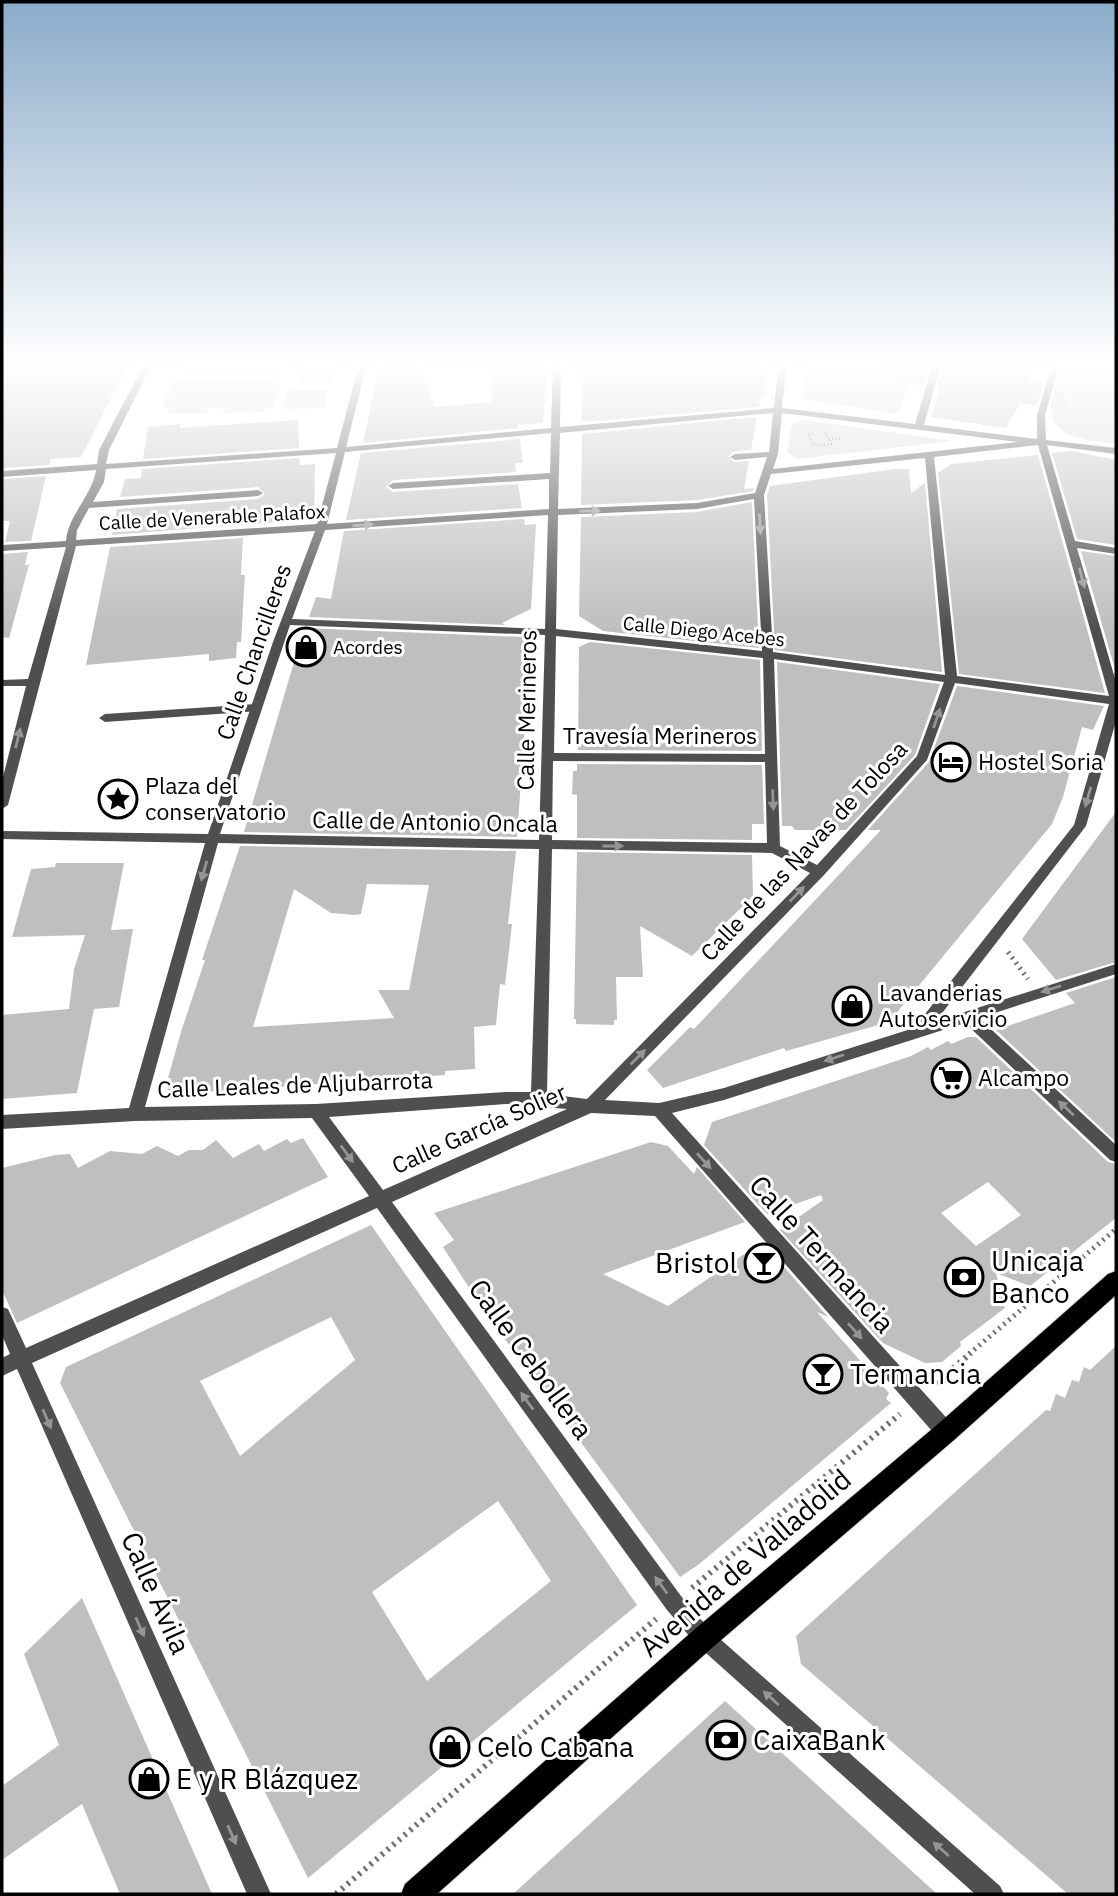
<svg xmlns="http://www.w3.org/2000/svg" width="1118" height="1896" font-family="'IBM Plex Sans',sans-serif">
  <rect width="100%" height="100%" fill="#fff"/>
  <g fill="#d6d6d6">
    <path d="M182,364H288L285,371H179Z"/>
    <path d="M304,364H335L329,385H297Z"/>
    <path d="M809,364H875L871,379L909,384L898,414L801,399Z"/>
    <path d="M1116,364V444C1094,441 1050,440 1051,407C1052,394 1060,378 1064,365Z"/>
    <path d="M182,378H224L223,382H234L236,378H277L275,383H281L274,407H266L264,412L223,413L224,408H209L207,413H167L169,408H162L173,382H180Z"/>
    <path d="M328,389L324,408L283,409L288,390Z"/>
    <path d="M801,420H806L953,441L797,459L787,452L792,424Z"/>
  </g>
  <g fill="#bfbfbf" fill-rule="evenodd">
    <path d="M2,364H128L81,457L51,459L49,465L2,468Z"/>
    <path d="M380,364H419L434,407L491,402L494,364H547L543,423L518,425V428L363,443Z"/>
    <path d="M583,364H767L764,397L760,398L759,407L582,422Z"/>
    <path d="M876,364H930L924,386L875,378Z"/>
    <path d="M943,364H1034L1027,382H1044L1037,405L1020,403L1006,428L931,417L940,388H937Z"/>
    <path d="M1057,382H1060L1068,410L1050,407Z"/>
    <path d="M757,417L751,450L735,451L728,456L734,462L749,461L744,489L754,488L753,491L697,500L581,505L582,434Z"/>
    <path d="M298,420L299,448L143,459L148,427L180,424V428Z"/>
    <path d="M520,439L523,463H515L516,472L393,480L386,487L393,492L518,484L522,508L346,520L361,453Z"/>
    <path d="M1072,451L1116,460V545L1077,539L1052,453Z"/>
    <path d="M1038,455L1105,693L959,674L938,473L951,464Z"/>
    <path d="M299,458L300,465L315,464L314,519L112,535L117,509L258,499L265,494L258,487L120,497L125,479L141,478L142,469Z"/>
    <path d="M895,469H909L911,493L925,483L942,672L775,650L767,495L770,486Z"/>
    <path d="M46,476L31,541L5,542L10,521H2V479Z"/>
    <path d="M752,502L759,648L603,631L579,616L581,517L697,512Z"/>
    <path d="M524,519L525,525L536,524L531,609L502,623L505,625L309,617L316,597L331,599L344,531Z"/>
    <path d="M243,538L241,575H245L241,642H237L236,658L209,661V654L86,665L110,547Z"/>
    <path d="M1081,551L1116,556V673Z"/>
    <path d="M28,552L25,565H29L9,638L2,637L3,554Z"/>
    <path d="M304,628L524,637L531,641L517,837L244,832Z"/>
    <path d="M590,642L760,660L762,751L578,750L579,647Z"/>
    <path d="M777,662L940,684L915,755L846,830H795L792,826H782Z"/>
    <path d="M957,686L1104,706L1093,730L1082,727L1063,797L1052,824L889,1022L786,1051L784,1048L663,1088L647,1070L690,1027L694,1029L881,830H868L929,762Z"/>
    <path d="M577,764L762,765L764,824H752V840L577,838V795L572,794L573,771H577Z"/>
    <path d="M1116,812V962L1056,980L1022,939Z"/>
    <path d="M240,846L516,851L508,924H512L505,985L500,984L496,1025L474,1027L475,1069L445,1071V1075L191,1093V1089L167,1092L171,1078H168L181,1032L205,960H202ZM367,884L429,885L409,990H378L394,1018L253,1027L294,889L331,913L355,915L361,914Z"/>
    <path d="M577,852L752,855L753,896L692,956L640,926L643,977H616L617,1020H614V1025L576,1024V1019H574Z"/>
    <path d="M56,863H124L111,930L133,929L119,1007L94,1009L77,1093L2,1099V1015L69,1009L74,969L85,935L12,937L31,869L55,867Z"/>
    <path d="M1116,977V1142L996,1030L1075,1003L1066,993Z"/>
    <path d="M968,1037H976L1108,1162L1116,1164V1218L1030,1286L996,1273L1005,1308L960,1342L961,1346L942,1362L925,1363L883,1343L780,1230L823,1200L821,1195L767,1214L704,1145L712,1122L911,1056L928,1047L931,1050L948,1041L951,1044ZM988,1182L1021,1215L976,1246L941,1213Z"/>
    <path d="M303,1138L328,1177L17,1323L2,1290V1168L55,1155L70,1154L78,1168L110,1151L142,1154L157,1146L178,1156L189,1150H203L216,1140L233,1158L259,1144L264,1151L287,1139L291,1143Z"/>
    <path d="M651,1142L668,1146L694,1174L697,1167L745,1222L603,1274L668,1306L762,1242L828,1317L817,1312L889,1393L886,1399L891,1403L698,1565L680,1577L482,1308L443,1247L454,1240L434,1213Z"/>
    <path d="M371,1225L637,1605L308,1878L60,1383L66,1367ZM331,1317L355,1360L240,1456L200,1381ZM498,1501L551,1581L427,1681L372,1592Z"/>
    <path d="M1116,1346V1894H1068L801,1664L796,1636L1046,1410L1050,1411L1056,1394L1065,1398L1072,1380L1079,1382L1084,1367L1090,1370Z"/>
    <path d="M82,1598L212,1894H120L82,1804L2,1860V1786L59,1745L24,1654Z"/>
    <path d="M725,1701L937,1894H513Z"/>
  </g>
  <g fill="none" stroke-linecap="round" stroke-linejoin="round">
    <defs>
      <path id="primary" d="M1116,1271V1295L954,1440L713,1647L437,1894H401L405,1884L695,1629L938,1424L1108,1274Z"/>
    </defs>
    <use href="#primary" stroke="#dbdbdb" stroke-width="2"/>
    <g stroke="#717171" stroke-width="2.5" stroke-dasharray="1 2.5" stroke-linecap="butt">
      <path d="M825,433L829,439L842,438"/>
      <path d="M813,434H808L813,445L831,444L829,439"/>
    </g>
    <g stroke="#717171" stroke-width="5" stroke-dasharray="2 4.5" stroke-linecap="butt">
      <path d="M1008,952L1028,979"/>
      <path d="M969,1354L1116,1229"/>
    </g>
    <g stroke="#717171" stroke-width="6" stroke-dasharray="2.5 5" stroke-linecap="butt">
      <path d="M936,1383L971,1353"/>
      <path d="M692,1588L900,1414"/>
      <path d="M336,1894L656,1619"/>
    </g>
    <path fill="#4f4f4f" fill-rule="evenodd" d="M256,704L260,705V711L105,722L99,718L105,714Z"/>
    <path fill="#4f4f4f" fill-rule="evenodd" d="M144,364H152L109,450L106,464L337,448L359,364H367L346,447L551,428L553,364H561L560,427L774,408L779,364H787L782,408L915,424L933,364H941L924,425L1037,439V415L1052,364H1060L1045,415L1046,440L1116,448V454L1047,445L1075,541L1116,548V554L1077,548L1116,682V721L1086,826L936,1021L1116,964V974L979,1018L1116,1145V1162L1110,1160L965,1023L724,1100L672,1113L953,1425L955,1432L953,1439L946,1441L939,1439L655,1116L591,1113L392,1202L681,1596L711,1631L1000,1886L1004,1894H975L697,1645L667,1610L377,1208L32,1363L271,1894H247L17,1369L2,1376V1358L10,1354L2,1335V1307L8,1309L26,1348L369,1196L312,1118L135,1121L2,1129V1115L129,1108L205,843L2,839V831L208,834L273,642L315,531L76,546L8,805L2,809V781L26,686H2V680L28,679L66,547L2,551V545L66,541C68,515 92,496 96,470L2,477V471L97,464L99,450ZM773,413L769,452L735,454L730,457L735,460L767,457L755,493L697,503L558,509L560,433ZM782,413L1019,442L773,469L778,454ZM551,433L550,473L393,483L388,486L393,489L549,479V509L327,524L345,452ZM1038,445L1109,696L957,676L934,457ZM336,453L317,524L76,540L77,530L89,508L258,496L263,493L258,490L93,502L104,482L106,469ZM925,458L945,675L773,652L764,495L771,474ZM754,499L762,651L556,629L558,515L697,509ZM548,515L545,629L292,619L325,530ZM290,625L545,635L539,840L220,834ZM556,636L763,658L765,754L554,753ZM774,659L944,682L917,756L817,865L780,846ZM955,683L1109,704L1074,825L914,1028L724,1088L659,1103L605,1100L824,875L927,760ZM553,761L765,762L767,843L552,840ZM218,843L539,849L531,1092H506L316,1104L145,1107ZM552,849L772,853L810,873L587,1099L547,1094ZM506,1104L567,1109L383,1190L329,1117Z"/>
    <use href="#primary" fill="#000" fill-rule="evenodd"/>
  </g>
  <defs><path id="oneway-solid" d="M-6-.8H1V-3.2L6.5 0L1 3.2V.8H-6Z" transform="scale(1.75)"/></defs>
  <g fill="#959595">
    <use href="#oneway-solid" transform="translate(590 511) rotate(-2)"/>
    <use href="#oneway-solid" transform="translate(760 524) rotate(87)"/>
    <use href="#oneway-solid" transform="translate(363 525) rotate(-4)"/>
    <use href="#oneway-solid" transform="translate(1082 578) rotate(75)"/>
    <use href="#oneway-solid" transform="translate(937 718) rotate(-71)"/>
    <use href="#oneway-solid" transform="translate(18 738) rotate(-76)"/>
    <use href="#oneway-solid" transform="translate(1088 797) rotate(106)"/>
    <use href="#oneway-solid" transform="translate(773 800) rotate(88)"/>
    <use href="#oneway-solid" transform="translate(613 846)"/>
    <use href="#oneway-solid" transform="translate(204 871) rotate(106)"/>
    <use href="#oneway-solid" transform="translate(797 894) rotate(-46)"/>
    <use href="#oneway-solid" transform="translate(1051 989) rotate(162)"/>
    <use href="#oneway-solid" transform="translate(638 1057) rotate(-45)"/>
    <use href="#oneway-solid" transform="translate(834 1058) rotate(162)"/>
    <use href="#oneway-solid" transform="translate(1066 1108) rotate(-137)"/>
    <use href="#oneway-solid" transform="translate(347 1154) rotate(54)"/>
    <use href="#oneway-solid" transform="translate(704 1161) rotate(48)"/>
    <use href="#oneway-solid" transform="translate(855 1331) rotate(48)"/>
    <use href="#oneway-solid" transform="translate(527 1401) rotate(-126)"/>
    <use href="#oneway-solid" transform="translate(47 1419) rotate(66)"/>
    <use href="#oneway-solid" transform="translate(661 1585) rotate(-126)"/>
    <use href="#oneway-solid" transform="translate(140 1627) rotate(66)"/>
    <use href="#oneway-solid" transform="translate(771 1698) rotate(-138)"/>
    <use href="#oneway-solid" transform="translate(232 1835) rotate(66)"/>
    <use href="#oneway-solid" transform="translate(941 1849) rotate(-138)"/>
  </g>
  <linearGradient id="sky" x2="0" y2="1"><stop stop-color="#8aabca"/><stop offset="0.58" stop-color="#fff"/><stop offset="1" stop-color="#fff" stop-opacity="0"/></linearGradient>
  <rect width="1118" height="629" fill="url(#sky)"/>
  <defs>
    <symbol id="shop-ring" viewBox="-11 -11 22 22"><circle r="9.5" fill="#fff" stroke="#000" stroke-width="1.5"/><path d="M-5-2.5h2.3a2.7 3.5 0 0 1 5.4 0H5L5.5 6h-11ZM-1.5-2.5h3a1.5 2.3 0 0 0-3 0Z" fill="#000"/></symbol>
    <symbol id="hotel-ring" viewBox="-11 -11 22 22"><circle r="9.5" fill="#fff" stroke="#000" stroke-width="1.5"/><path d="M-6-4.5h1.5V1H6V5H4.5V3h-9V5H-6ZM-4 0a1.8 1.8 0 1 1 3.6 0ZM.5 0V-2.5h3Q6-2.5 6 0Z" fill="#000"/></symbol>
    <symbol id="sight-ring" viewBox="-11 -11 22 22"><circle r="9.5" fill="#fff" stroke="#000" stroke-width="1.5"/><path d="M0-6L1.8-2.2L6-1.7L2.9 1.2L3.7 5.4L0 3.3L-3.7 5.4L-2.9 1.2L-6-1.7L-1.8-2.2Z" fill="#000"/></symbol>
    <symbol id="supermarket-ring" viewBox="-11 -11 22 22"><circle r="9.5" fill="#fff" stroke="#000" stroke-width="1.5"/><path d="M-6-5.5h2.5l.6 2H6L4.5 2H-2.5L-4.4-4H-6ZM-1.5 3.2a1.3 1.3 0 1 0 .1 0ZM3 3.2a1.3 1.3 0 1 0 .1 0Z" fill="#000"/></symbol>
    <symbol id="bar-ring" viewBox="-11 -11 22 22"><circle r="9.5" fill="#fff" stroke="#000" stroke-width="1.5"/><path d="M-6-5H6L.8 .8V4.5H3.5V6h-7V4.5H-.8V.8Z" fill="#000"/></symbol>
    <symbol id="bank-ring" viewBox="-11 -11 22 22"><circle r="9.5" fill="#fff" stroke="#000" stroke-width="1.5"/><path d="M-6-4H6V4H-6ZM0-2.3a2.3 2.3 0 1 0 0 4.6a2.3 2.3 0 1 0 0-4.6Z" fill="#000"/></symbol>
  </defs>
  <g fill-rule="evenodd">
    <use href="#shop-ring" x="284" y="625" width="44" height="44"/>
    <use href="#hotel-ring" x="929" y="740" width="44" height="44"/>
    <use href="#sight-ring" x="96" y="777" width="44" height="44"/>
    <use href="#shop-ring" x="830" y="984" width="44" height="44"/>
    <use href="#supermarket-ring" x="929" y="1056" width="44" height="44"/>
    <use href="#bar-ring" x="742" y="1241" width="44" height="44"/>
    <use href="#bank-ring" x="942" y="1255" width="44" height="44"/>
    <use href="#bar-ring" x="801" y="1352" width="44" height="44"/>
    <use href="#bank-ring" x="704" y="1718" width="44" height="44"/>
    <use href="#shop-ring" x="428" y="1725" width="44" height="44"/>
    <use href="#shop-ring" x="127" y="1757" width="44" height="44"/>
  </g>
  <g text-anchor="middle" stroke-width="6" stroke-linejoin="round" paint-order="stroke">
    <g font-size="19" fill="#000" stroke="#fff">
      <text transform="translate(212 517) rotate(-3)" y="7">Calle de Venerable Palafox</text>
      <text transform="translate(704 631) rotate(6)" y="7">Calle Diego Acebes</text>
    </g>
    <g font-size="19" fill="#000" stroke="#fff" text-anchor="start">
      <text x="333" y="654">Acordes</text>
    </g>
    <g font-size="23" fill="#000" stroke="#fff">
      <text transform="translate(254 652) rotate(-71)" y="8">Calle Chancilleres</text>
      <text transform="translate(527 710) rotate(-89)" y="8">Calle Merineros</text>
      <text x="660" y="744">Travesía Merineros</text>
      <text transform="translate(435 822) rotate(1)" y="8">Calle de Antonio Oncala</text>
      <text transform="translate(804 851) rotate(-47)" y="8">Calle de las Navas de Tolosa</text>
      <text transform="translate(295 1085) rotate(-2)" y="8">Calle Leales de Aljubarrota</text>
      <text transform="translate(479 1129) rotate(-24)" y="8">Calle García Solier</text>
    </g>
    <g font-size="23" fill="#000" stroke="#fff" text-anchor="start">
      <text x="978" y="770">Hostel Soria</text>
      <text x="145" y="794">Plaza del<tspan x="145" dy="26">conservatorio</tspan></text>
      <text x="879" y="1001">Lavanderias<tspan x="879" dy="26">Autoservicio</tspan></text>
      <text x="978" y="1086">Alcampo</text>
    </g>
    <g font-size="28" fill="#000" stroke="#fff">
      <text transform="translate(822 1254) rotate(48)" y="10">Calle Termancia</text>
      <text transform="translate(531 1359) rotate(54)" y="10">Calle Cebollera</text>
      <text transform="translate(745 1563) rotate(-41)" y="10">Avenida de Valladolid</text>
      <text transform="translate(156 1593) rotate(66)" y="10">Calle Ávila</text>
    </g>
    <g font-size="28" fill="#000" stroke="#fff" text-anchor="start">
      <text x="991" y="1271">Unicaja<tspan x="991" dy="32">Banco</tspan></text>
      <text x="737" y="1273" text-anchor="end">Bristol</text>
      <text x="850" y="1384">Termancia</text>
      <text x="753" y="1750">CaixaBank</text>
      <text x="477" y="1757">Celo Cabana</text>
      <text x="176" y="1789">E y R Blázquez</text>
    </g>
  </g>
  <rect width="1118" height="1896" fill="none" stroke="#000000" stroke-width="7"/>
</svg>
